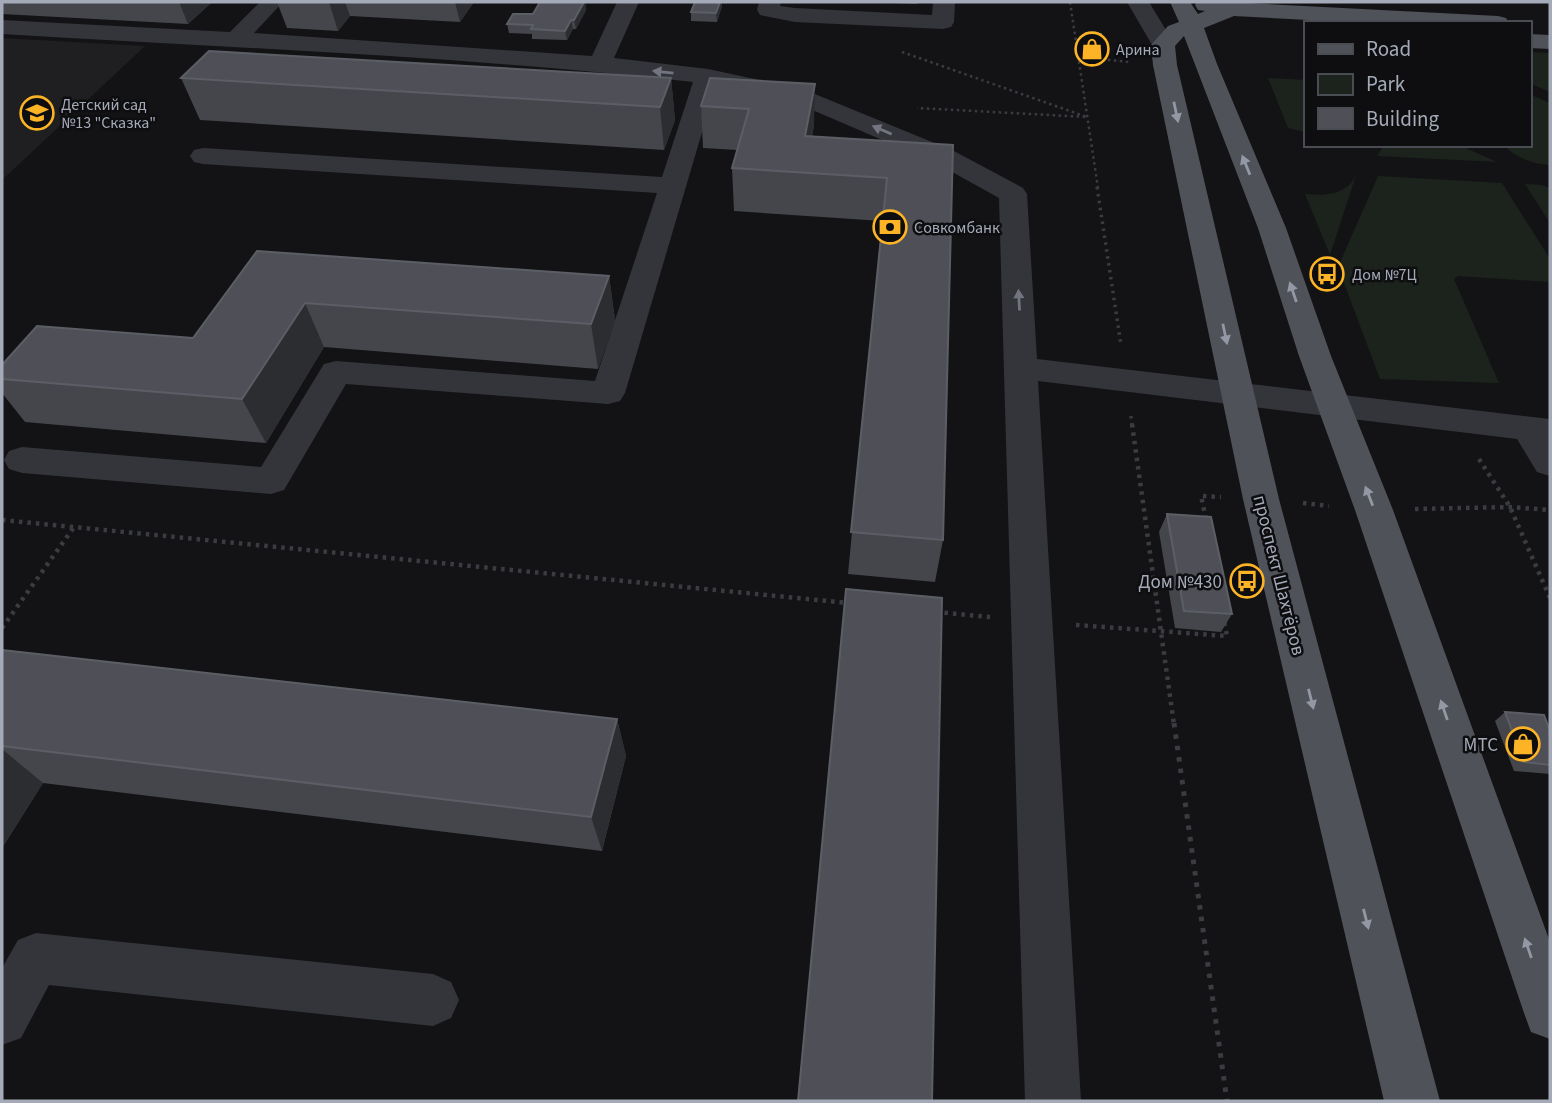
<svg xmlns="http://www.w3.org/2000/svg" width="1552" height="1103" font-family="'Source Sans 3',sans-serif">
  <rect width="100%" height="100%" fill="#131315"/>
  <path fill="#1f1f22" d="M2,38L145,46L2,180Z"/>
  <g fill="#1b231c">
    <path d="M1529,52L1550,53V92L1529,83Z"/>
    <path d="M1268,78L1305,80V132L1288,128Z"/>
    <path d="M1529,94L1550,103V165C1537,165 1512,157 1505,145H1529Z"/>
    <path d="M1384,145H1459L1497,162L1377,156Z"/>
    <path d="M1356,175L1330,255L1305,194C1325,196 1347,195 1356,175Z"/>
    <path d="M1378,176L1502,183L1550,259V282L1458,276L1454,279L1499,383L1380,379L1338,267Z"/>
    <path d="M1525,184L1542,185L1550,188V223Z"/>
  </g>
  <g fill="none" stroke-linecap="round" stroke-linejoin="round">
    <g stroke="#3a3c42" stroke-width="2.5" stroke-dasharray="2.5 3.5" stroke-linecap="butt">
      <path d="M1070,2L1098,188"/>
      <path d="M902,52L1087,117L917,108"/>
      <path d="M1078,57L1130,62"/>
    </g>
    <g stroke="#3a3c42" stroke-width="3.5" stroke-dasharray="2.5 4.5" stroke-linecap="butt">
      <path d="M1097,187L1121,345"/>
      <path d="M1131,416L1132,426"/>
    </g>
    <g stroke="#3a3c42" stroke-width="4.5" stroke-dasharray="3.5 5" stroke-linecap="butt">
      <path d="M1132,424L1174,725"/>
      <path d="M1479,459L1510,507L1550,598"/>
      <path d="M1303,503L1329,506"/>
      <path d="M1415,509L1510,507L1550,510"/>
      <path d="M1206,519L1201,496L1221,497"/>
      <path d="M2,520L848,603"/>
      <path d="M936,612L990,617"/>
      <path d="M1076,625L1227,636L1224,621"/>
      <path d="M2,628L74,527"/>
    </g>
    <path stroke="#3a3c42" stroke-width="5" stroke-dasharray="4.5 7" stroke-linecap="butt" d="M1174,723L1227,1101"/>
    <g fill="#34353b" fill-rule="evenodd">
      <path d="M260,2H283L254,33L592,56L617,2H639L614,58L708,69L805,90L954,151L1023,188L1027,194L1037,359L1550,419V476L1537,472L1517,439L1038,381L1081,1101H1025L999,198L936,163L810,109L789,101L716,85L625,393L620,401L608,404L346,384L284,490L271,494L22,473L9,469L4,460L9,451L22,447L261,467L324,364L336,361L595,381L657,193L203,164L194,162L190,156L194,150L203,148L662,177L693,82C464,56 232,48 2,34V20L230,32Z"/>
      <path d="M759,2H781L780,6L795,8L932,15L933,2H955L954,22L951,27L943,29L795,22L760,15L757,10Z"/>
      <path d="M1127,2H1149L1175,45L1171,50H1155Z"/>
      <path d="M36,933L433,974L451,982L459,1000L451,1018L433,1026L49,985L21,1038L2,1045V968L18,940Z"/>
    </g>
    <g fill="#50525a" fill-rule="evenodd">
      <path d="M1170,2H1190L1198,14L1205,11L1198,10L1195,5L1197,2H1227L1498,16L1506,18L1509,23H1366L1234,16L1204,28L1217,64L1286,228L1331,356L1393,510L1550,942V1039L1531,1032L1524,1013L1355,510L1299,356L1258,228L1184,36L1175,46L1177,65L1279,499L1440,1101H1384L1243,499L1153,65L1151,45L1168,26L1179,22Z"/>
      <path d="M1529,34L1550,35V49L1529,48Z"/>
    </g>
  </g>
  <g fill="#44464b">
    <path d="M2,2H212L188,24L2,14Z"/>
    <path d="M277,2H474L460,22L350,16L338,31L287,28Z"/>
    <path d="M585,2L586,10L576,29H573L567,40L532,39V34L509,33L507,24L533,14Z"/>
    <path d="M695,2H722V6L717,22L691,21V12Z"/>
    <path d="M871,2H917V4Z"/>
    <path d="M1086,33L1103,46L1101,55L1086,54L1084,42Z"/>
    <path d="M181,78H671L675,120L664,150L200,120Z"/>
    <path d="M710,78L814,126L812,136L953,145L943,540L935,582L848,574L882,221L734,211L732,168L737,150L703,148L701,106Z"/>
    <path d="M257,251L609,276L615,320L598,369L324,347L266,443L25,422L2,393V365L193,338Z"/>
    <path d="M1167,514L1232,614L1221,632L1175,628L1159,532Z"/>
    <path d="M2,650L617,719L626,756L602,851L43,783L2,848Z"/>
    <path d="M1505,712L1550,731V774L1514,771L1495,721Z"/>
  </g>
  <g fill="#2c2d31">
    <path d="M179,2H212L188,24Z"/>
    <path d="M329,2H345L350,16L338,31Z"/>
    <path d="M455,2H474L460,22Z"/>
    <path d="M585,2L586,10L576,29L574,20Z"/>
    <path d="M720,2H722V6L717,22L716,13Z"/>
    <path d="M571,20L573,29L567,40L565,31Z"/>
    <path d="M671,78L675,120L664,150L660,107Z"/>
    <path d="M815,84L814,126L805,173V136Z"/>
    <path d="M609,276L615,320L598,369L591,324Z"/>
    <path d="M305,303L324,347L266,443L242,399Z"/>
    <path d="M617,719L626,756L602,851L591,817Z"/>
    <path d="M2,749L43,783L2,848Z"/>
  </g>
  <g fill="#4f5057" stroke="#5c5e66" stroke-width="2">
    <path d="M540,2H584L574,20H571L565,31L531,29L533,25L507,24L513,14H533Z"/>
    <path d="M695,2H720L716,13L691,12Z"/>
    <path d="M1086,33L1101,34L1103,46L1088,45Z"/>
    <path d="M209,51L671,78L660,107L181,78Z"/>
    <path d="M710,78L815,84L805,136L953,145L943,540L851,532L887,178L732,168L749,109L701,106Z"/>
    <path d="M257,251L609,276L591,324L305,303L242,399L2,379V365L37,326L193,338Z"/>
    <path d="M1167,514L1211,517L1232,614L1184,611Z"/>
    <path d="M846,589L942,598L932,1101H798Z"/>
    <path d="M2,650L617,719L591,817L2,746Z"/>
    <path d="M1505,712L1544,715L1550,731V765L1524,762Z"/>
  </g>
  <defs><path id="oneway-solid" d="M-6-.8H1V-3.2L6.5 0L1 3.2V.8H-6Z" transform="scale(1.75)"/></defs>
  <g fill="#72757f">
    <use href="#oneway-solid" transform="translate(663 72) rotate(-174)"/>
    <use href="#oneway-solid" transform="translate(882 130) rotate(-157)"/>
    <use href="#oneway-solid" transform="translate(1019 300) rotate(-93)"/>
  </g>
  <g fill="#9398a4">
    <use href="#oneway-solid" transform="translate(1176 112) rotate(78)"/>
    <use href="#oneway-solid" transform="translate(1246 165) rotate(-112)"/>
    <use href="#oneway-solid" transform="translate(1293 292) rotate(-109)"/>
    <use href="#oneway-solid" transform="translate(1225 334) rotate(78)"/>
    <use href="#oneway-solid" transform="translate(1369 496) rotate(-111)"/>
    <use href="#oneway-solid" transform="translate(1311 699) rotate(76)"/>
    <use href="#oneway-solid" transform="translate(1444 710) rotate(-109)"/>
    <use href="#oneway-solid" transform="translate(1366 919) rotate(76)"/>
    <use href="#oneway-solid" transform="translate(1528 948) rotate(-109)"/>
  </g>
  <defs>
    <symbol id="shop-ring" viewBox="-11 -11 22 22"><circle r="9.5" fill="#0e0e10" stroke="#fcb325" stroke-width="1.5"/><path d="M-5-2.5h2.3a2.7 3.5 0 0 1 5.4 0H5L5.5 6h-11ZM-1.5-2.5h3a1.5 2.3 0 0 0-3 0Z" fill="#fcb325"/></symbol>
    <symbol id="school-ring" viewBox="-11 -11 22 22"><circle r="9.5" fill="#0e0e10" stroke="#fcb325" stroke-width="1.5"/><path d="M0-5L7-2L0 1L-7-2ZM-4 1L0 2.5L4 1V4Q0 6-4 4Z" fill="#fcb325"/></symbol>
    <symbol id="bank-ring" viewBox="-11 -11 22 22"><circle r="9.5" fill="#0e0e10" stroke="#fcb325" stroke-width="1.5"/><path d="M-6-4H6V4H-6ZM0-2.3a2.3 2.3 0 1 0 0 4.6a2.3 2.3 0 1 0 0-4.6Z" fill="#fcb325"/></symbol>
    <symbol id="bus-ring" viewBox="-11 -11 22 22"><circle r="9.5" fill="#0e0e10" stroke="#fcb325" stroke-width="1.5"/><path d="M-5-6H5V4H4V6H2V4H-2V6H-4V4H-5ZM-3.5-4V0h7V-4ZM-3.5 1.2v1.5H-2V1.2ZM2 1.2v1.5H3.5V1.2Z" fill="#fcb325"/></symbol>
  </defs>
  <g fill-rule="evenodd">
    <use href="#shop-ring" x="1073" y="30" width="38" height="38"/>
    <use href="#school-ring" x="18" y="94" width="38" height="38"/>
    <use href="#bank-ring" x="871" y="208" width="38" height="38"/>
    <use href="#bus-ring" x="1308" y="255" width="38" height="38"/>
    <use href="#bus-ring" x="1228" y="562" width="38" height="38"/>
    <use href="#shop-ring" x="1504" y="725" width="38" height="38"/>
  </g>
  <g text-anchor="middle" stroke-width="5" stroke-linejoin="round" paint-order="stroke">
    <g font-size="16" fill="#a4aab7" stroke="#0e0e10" text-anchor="start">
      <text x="1116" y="55">Арина</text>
      <text x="61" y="110">Детский сад<tspan x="61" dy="18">№13 "Сказка"</tspan></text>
      <text x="914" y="233">Совкомбанк</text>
      <text x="1352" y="280">Дом №7Ц</text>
    </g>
    <g font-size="19" fill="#a4aab7" stroke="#0e0e10">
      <text transform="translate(1280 575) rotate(76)" y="7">проспект Шахтёров</text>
    </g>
    <g font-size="19" fill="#a4aab7" stroke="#0e0e10" text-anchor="end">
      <text x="1222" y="588">Дом №430</text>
      <text x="1498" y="751">МТС</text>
    </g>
  </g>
  <rect width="1552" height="1103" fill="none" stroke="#a4aab7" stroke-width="7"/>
  <rect x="1304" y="21" width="228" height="126" fill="#0e0e10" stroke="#4a4c53" stroke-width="2"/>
  <rect x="1318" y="44" width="35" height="10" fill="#50525a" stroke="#4a4c53" stroke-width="2"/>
  <text x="1366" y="56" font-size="21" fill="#a4aab7">Road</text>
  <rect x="1318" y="74" width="35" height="21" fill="#1b231c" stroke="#4a4c53" stroke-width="2"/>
  <text x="1366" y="91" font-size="21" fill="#a4aab7">Park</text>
  <rect x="1318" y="108" width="35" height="21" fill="#4f5057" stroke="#4a4c53" stroke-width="2"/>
  <text x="1366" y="126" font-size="21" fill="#a4aab7">Building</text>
</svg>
